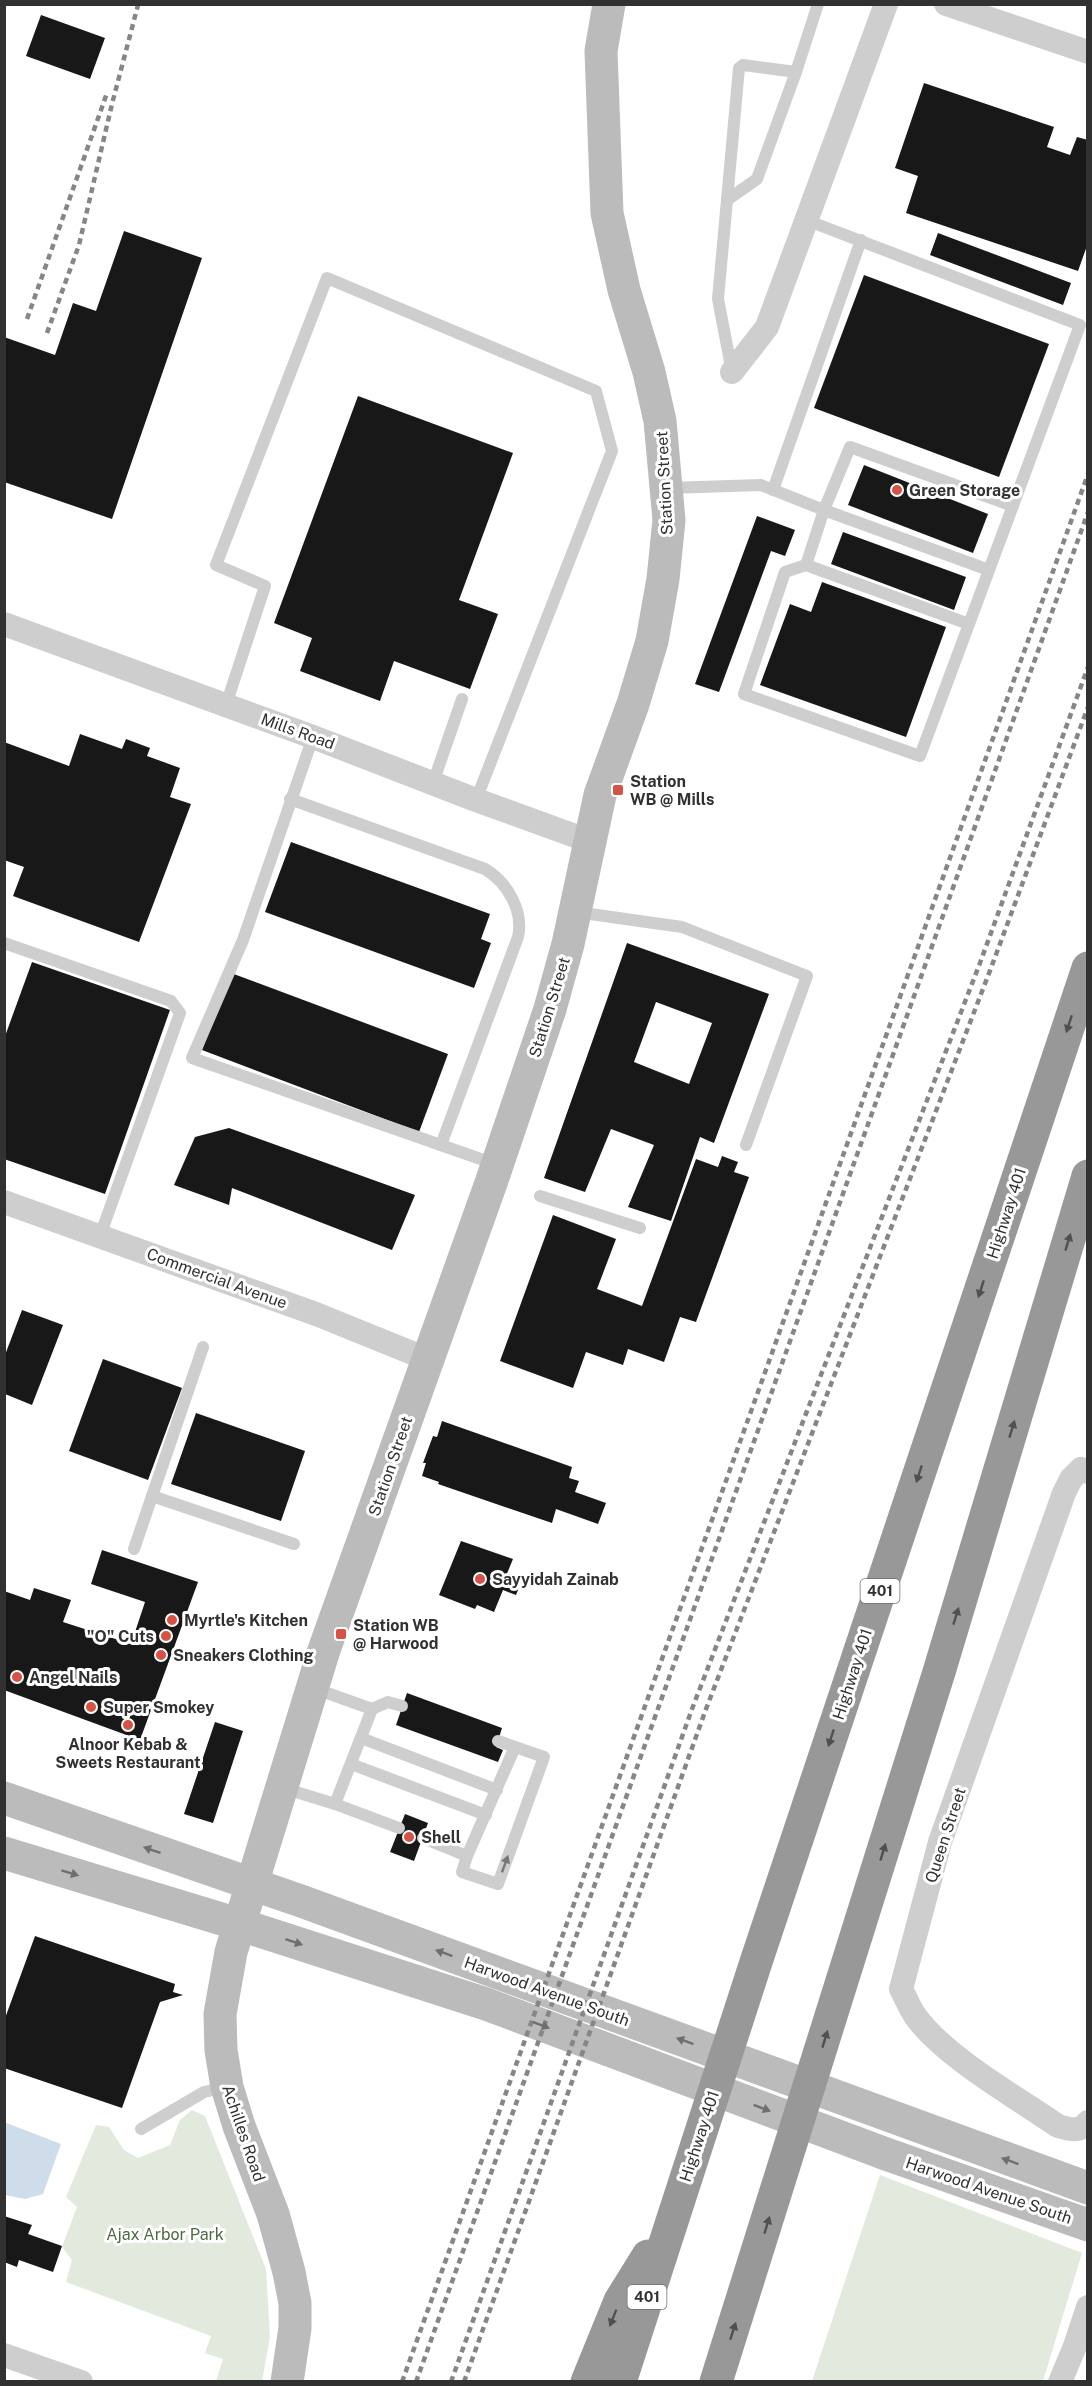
<svg xmlns="http://www.w3.org/2000/svg" width="1092" height="2386" font-family="'Public Sans',sans-serif">
  <rect width="100%" height="100%" fill="#fff"/>
  <g fill="#e2eade">
    <path d="M192,2110L205,2116L266,2269L270,2337L262,2381H216L223,2359L205,2353L211,2336L66,2282L72,2260L62,2247L77,2207L66,2197L96,2125L109,2127L124,2150L138,2158L170,2145L180,2120Z"/>
    <path d="M880,2175L1082,2253L1043,2381H812Z"/>
  </g>
  <path fill="#cfdcea" d="M4,2122L61,2144L43,2194L25,2199L5,2195Z"/>
  <g fill="#181818" fill-rule="evenodd">
    <path d="M41,15L105,38L90,79L26,56Z"/>
    <path d="M924,83L1054,127L1047,147L1070,155L1077,137L1088,140V243L1078,271L906,213L918,176L895,168Z"/>
    <path d="M124,231L202,258L112,519L4,482V337L55,355L73,303L96,311Z"/>
    <path d="M938,233L1071,283L1063,305L930,255Z"/>
    <path d="M864,275L1049,344L999,477L814,408Z"/>
    <path d="M358,396L513,453L459,600L498,614L470,689L394,661L380,701L300,671L312,638L274,623Z"/>
    <path d="M864,465L988,514L973,553L848,505Z"/>
    <path d="M757,516L795,530L785,556L771,551L719,692L695,684Z"/>
    <path d="M843,532L966,577L954,610L831,564Z"/>
    <path d="M822,582L946,627L906,737L760,685L790,604L811,612Z"/>
    <path d="M80,734L122,749L126,739L150,748L147,756L180,768L170,797L191,804L139,942L13,896L24,867L4,860V742L69,766Z"/>
    <path d="M291,842L490,914L481,939L491,943L474,988L265,912Z"/>
    <path d="M627,943L769,994L714,1143L700,1137L671,1221L628,1207L654,1145L611,1129L585,1192L544,1178ZM656,1002L712,1023L689,1084L634,1062Z"/>
    <path d="M32,962L170,1010L105,1194L4,1159V1039Z"/>
    <path d="M231,973L448,1054L419,1132L202,1050Z"/>
    <path d="M229,1128L415,1195L392,1250L232,1188L229,1205L174,1185L195,1137Z"/>
    <path d="M722,1156L738,1162L734,1172L749,1177L696,1322L680,1317L664,1362L628,1349L623,1365L586,1352L573,1388L500,1361L553,1215L616,1239L597,1289L642,1306L696,1159L718,1167Z"/>
    <path d="M22,1310L63,1325L32,1405L5,1394V1355Z"/>
    <path d="M103,1359L182,1388L148,1480L69,1451Z"/>
    <path d="M196,1413L305,1451L281,1521L171,1484Z"/>
    <path d="M442,1421L572,1467L569,1478L579,1481L575,1492L606,1503L598,1524L556,1509L552,1523L438,1484L439,1482L422,1476L426,1463H423L433,1436L437,1437Z"/>
    <path d="M461,1541L513,1559L506,1576L521,1582L516,1595L503,1590L494,1612L477,1605L475,1609L439,1595Z"/>
    <path d="M102,1550L198,1582L140,1740L4,1690V1591L30,1600L34,1588L71,1600L63,1622L131,1644L145,1602L91,1584Z"/>
    <path d="M407,1693L502,1728L496,1747L503,1750L498,1762L396,1725Z"/>
    <path d="M215,1722L243,1731L213,1823L184,1814Z"/>
    <path d="M405,1814L428,1823L414,1861L390,1852Z"/>
    <path d="M35,1936L175,1984L173,1992L183,1995L160,2002L122,2108L4,2068V2021Z"/>
    <path d="M4,2216L32,2225L28,2234L62,2246L53,2272L19,2260L17,2267L4,2262Z"/>
  </g>
  <g fill="none" stroke-linecap="round" stroke-linejoin="round">
    <g stroke="#cecece" stroke-width="12">
      <path d="M727,200L757,179L796,72"/>
      <path d="M732,372L718,299L739,68L743,65L796,72L818,4"/>
      <path d="M668,488L761,485L824,510L806,565L785,572L744,694L920,756L1080,325L806,220"/>
      <path d="M773,490L861,240"/>
      <path d="M806,565L969,624"/>
      <path d="M989,570L824,510L850,447L1013,506"/>
      <path d="M226,705L265,586L216,565L327,278L596,391L612,451L476,800"/>
      <path d="M313,737L243,940L192,1058L495,1164"/>
      <path d="M433,783L462,699"/>
      <path d="M290,799L485,869C507,882 524,911 518,937L441,1145"/>
      <path d="M576,912L682,927L807,976L746,1145"/>
      <path d="M4,943L171,1001L180,1013L100,1236"/>
      <path d="M540,1196L640,1228"/>
      <path d="M152,1496L294,1544"/>
      <path d="M134,1549L203,1347"/>
      <path d="M372,1709L388,1702L402,1706"/>
      <path d="M361,1738L497,1790"/>
      <path d="M351,1764L486,1815"/>
      <path d="M283,1788L335,1804L372,1709L313,1688"/>
      <path d="M335,1804L399,1828"/>
      <path d="M423,1838L467,1856L462,1872L498,1884L544,1757L498,1741"/>
      <path d="M467,1856L515,1747"/>
      <path d="M141,2129L204,2092L226,2087"/>
    </g>
    <g stroke="#cecece" stroke-width="24">
      <path d="M946,4L1088,52"/>
      <path d="M732,372L767,327L886,4"/>
      <path d="M4,624L313,737L476,800L589,841"/>
      <path d="M4,1202L316,1314L427,1359"/>
      <path d="M1088,1472L1081,1469L1071,1479L1064,1493L940,1842L901,1989C906,1998 910,2009 916,2017C945,2057 1016,2097 1058,2126C1069,2129 1079,2133 1088,2122"/>
      <path d="M4,2355L81,2382"/>
      <path d="M1060,2382L1075,2346L1088,2307"/>
    </g>
    <g stroke="#bbb" stroke-width="33">
      <path d="M4,1798L301,1901L1088,2188"/>
      <path d="M4,1853L238,1924L486,2004L886,2154L1088,2225"/>
      <path d="M287,2382L295,2328V2303L289,2272L273,2214L239,2126L227,2087L221,2050L220,2014L231,1952L324,1650L491,1183L550,1009L568,944L600,795L633,704L652,641L663,579L669,520L660,421L649,372L624,290L607,213L601,51L609,4"/>
    </g>
    <g stroke="#989898" stroke-width="33">
      <path d="M587,2382L620,2301L648,2256"/>
      <path d="M620,2382L756,1962L1088,968"/>
      <path d="M716,2382L939,1672L1088,1176"/>
    </g>
    <g stroke="#868686" stroke-width="4.5" stroke-dasharray="6 4.5" stroke-linecap="butt">
      <path d="M27,319L107,93"/>
      <path d="M47,333L79,245L112,104L138,5"/>
      <path d="M402,2382L1088,474"/>
      <path d="M416,2382L1088,512"/>
      <path d="M451,2382L692,1709L980,963L1088,667"/>
      <path d="M464,2382L706,1709L991,968L1088,707"/>
    </g>
  </g>
  <defs><path id="oneway-solid" d="M-6-.8H1V-3.2L6.5 0L1 3.2V.8H-6Z" transform="scale(1.5)"/></defs>
  <g fill="#505050">
    <use href="#oneway-solid" transform="translate(1069 1024) rotate(108)"/>
    <use href="#oneway-solid" transform="translate(1068 1242) rotate(-73)"/>
    <use href="#oneway-solid" transform="translate(981 1289) rotate(108)"/>
    <use href="#oneway-solid" transform="translate(1012 1429) rotate(-73)"/>
    <use href="#oneway-solid" transform="translate(919 1474) rotate(108)"/>
    <use href="#oneway-solid" transform="translate(956 1616) rotate(-73)"/>
    <use href="#oneway-solid" transform="translate(831 1738) rotate(108)"/>
    <use href="#oneway-solid" transform="translate(883 1852) rotate(-73)"/>
    <use href="#oneway-solid" transform="translate(825 2039) rotate(-73)"/>
    <use href="#oneway-solid" transform="translate(767 2225) rotate(-73)"/>
    <use href="#oneway-solid" transform="translate(613 2318) rotate(112)"/>
    <use href="#oneway-solid" transform="translate(733 2331) rotate(-72)"/>
  </g>
  <g fill="#6f6f6f">
    <use href="#oneway-solid" transform="translate(152 1850) rotate(-161)"/>
    <use href="#oneway-solid" transform="translate(70 1873) rotate(17)"/>
    <use href="#oneway-solid" transform="translate(294 1942) rotate(18)"/>
    <use href="#oneway-solid" transform="translate(444 1953) rotate(-160)"/>
    <use href="#oneway-solid" transform="translate(541 2025) rotate(21)"/>
    <use href="#oneway-solid" transform="translate(685 2041) rotate(-160)"/>
    <use href="#oneway-solid" transform="translate(762 2108) rotate(21)"/>
    <use href="#oneway-solid" transform="translate(1010 2161) rotate(-160)"/>
  </g>
  <use fill="#787878" href="#oneway-solid" transform="translate(505 1864) rotate(-70)"/>
  <g fill="#d75144" stroke="#fff" stroke-width="2">
    <circle cx="897" cy="490" r="6"/>
    <rect x="612" y="784" width="12" height="12" rx="3"/>
    <circle cx="480" cy="1579" r="6"/>
    <circle cx="172" cy="1620" r="6"/>
    <rect x="335" y="1628" width="12" height="12" rx="3"/>
    <circle cx="166" cy="1636" r="6"/>
    <circle cx="161" cy="1655" r="6"/>
    <circle cx="17" cy="1677" r="6"/>
    <circle cx="91" cy="1707" r="6"/>
    <circle cx="128" cy="1725" r="6"/>
    <circle cx="409" cy="1837" r="6"/>
  </g>
  <g text-anchor="middle" stroke-width="6" stroke-linejoin="round" paint-order="stroke">
    <g fill="#fff" stroke="#6f6f6f" stroke-width="1.5">
      <rect x="860.5" y="1579" width="39" height="24" rx="4.5"/>
      <rect x="627.5" y="2285" width="39" height="24" rx="4.5"/>
    </g>
    <g font-size="15" font-weight="bold" fill="#313131">
      <text x="880" y="1596">401</text>
      <text x="647" y="2302">401</text>
    </g>
    <g font-size="16" fill="#313131" stroke="#fff">
      <text transform="translate(664 483) rotate(-93)" y="6">Station Street</text>
      <text transform="translate(298 731) rotate(20)" y="6">Mills Road</text>
      <text transform="translate(549 1007) rotate(-73)" y="6">Station Street</text>
      <text transform="translate(1006 1213) rotate(-72)" y="6">Highway 401</text>
      <text transform="translate(217 1278) rotate(20)" y="6">Commercial Avenue</text>
      <text transform="translate(390 1466) rotate(-71)" y="6">Station Street</text>
      <text transform="translate(852 1674) rotate(-72)" y="6">Highway 401</text>
      <text transform="translate(945 1835) rotate(-72)" y="6">Queen Street</text>
      <text transform="translate(547 1991) rotate(20)" y="6">Harwood Avenue South</text>
      <text transform="translate(244 2133) rotate(71)" y="6">Achilles Road</text>
      <text transform="translate(699 2136) rotate(-72)" y="6">Highway 401</text>
      <text transform="translate(989 2190) rotate(19)" y="6">Harwood Avenue South</text>
    </g>
    <g font-size="16" font-weight="bold" fill="#313131" stroke="#fff" text-anchor="start">
      <text x="909" y="496">Green Storage</text>
      <text x="630" y="787">Station<tspan x="630" dy="18">WB @ Mills</tspan></text>
      <text x="492" y="1585">Sayyidah Zainab</text>
      <text x="184" y="1626">Myrtle's Kitchen</text>
      <text x="353" y="1631">Station WB<tspan x="353" dy="18">@ Harwood</tspan></text>
      <text x="154" y="1642" text-anchor="end">"O" Cuts</text>
      <text x="173" y="1661">Sneakers Clothing</text>
      <text x="29" y="1683">Angel Nails</text>
      <text x="103" y="1713">Super Smokey</text>
      <text x="128" y="1750" text-anchor="middle">Alnoor Kebab &amp;<tspan x="128" dy="18">Sweets Restaurant</tspan></text>
      <text x="421" y="1843">Shell</text>
    </g>
    <g font-size="16" fill="#4e6a42" stroke="#fff">
      <text x="165" y="2240">Ajax Arbor Park</text>
    </g>
  </g>
  <rect width="1092" height="2386" fill="none" stroke="#313131" stroke-width="12"/>
</svg>
